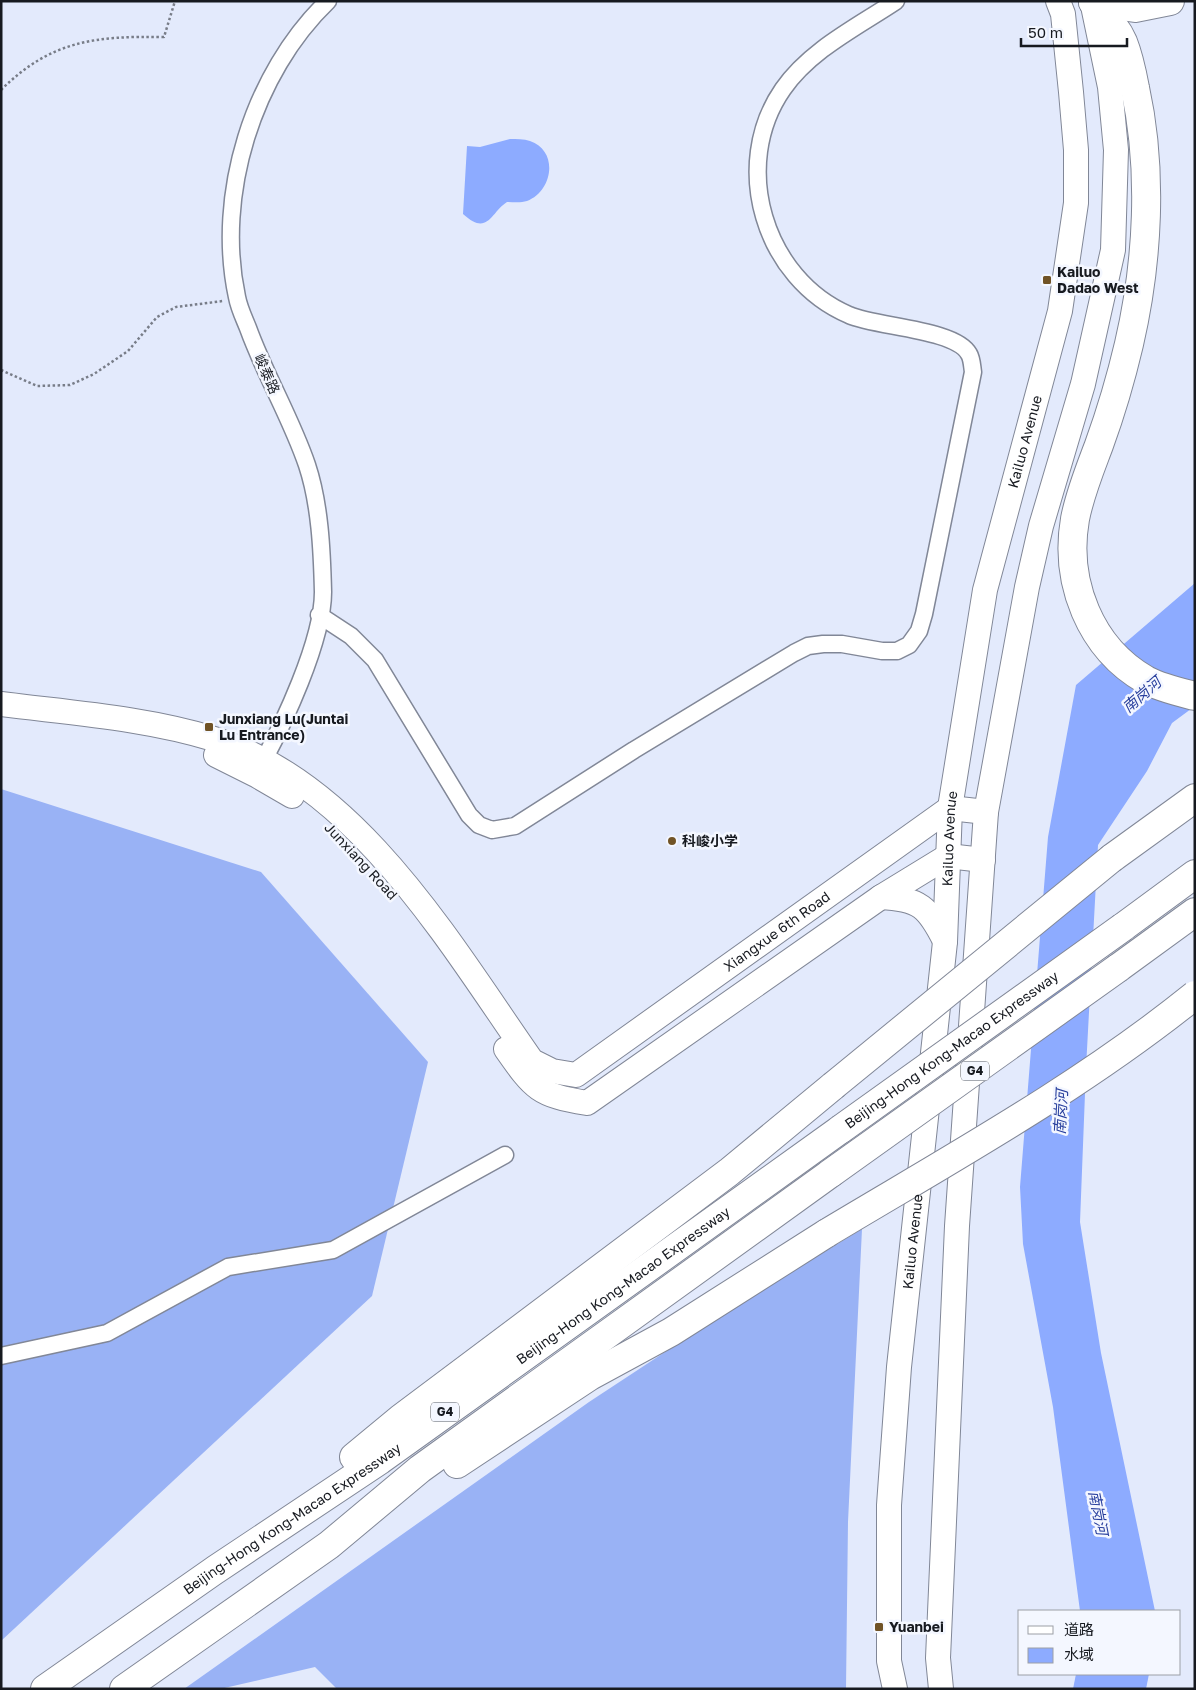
<svg xmlns="http://www.w3.org/2000/svg" width="1196" height="1690" font-family="'Golos Text','Noto Sans SC',sans-serif">
  <rect width="100%" height="100%" fill="#e3eafc"/>
  <g fill="#99b2f5">
    <path d="M1,789L261,872L428,1062L372,1296L1,1641Z"/>
    <path d="M862,1229L848,1522L846,1689H337L315,1667L220,1689H184L589,1402L738,1304Z"/>
  </g>
  <g fill="#8dabff">
    <path d="M510,139C516,139 524,139 530,141C559,151 553,191 527,201C521,203 513,202 507,202C491,212 488,237 463,214L467,146L480,147Z"/>
    <path d="M1195,583V706L1172,723L1147,771L1098,845L1086,1068L1080,1222L1101,1353L1155,1611H1080L1053,1407L1023,1244L1020,1187L1048,837L1076,685Z"/>
    <path d="M1076,1674H1149L1146,1689H1073Z"/>
  </g>
  <g fill="none" stroke-linecap="round" stroke-linejoin="round">
    <defs>
      <g id="street">
        <path d="M319,615L351,636L375,660L469,815L479,825L492,830L515,826L634,750L794,653L808,646L823,644H842L882,651H897L909,645L919,631L924,614L973,372C972,366 972,359 969,354C956,329 875,327 849,315C764,279 730,165 783,89C810,50 857,27 896,1"/>
        <path d="M259,769C283,725 323,641 323,592C322,551 320,504 307,465C291,418 265,375 248,328C244,318 239,308 237,297C215,195 253,73 328,1"/>
        <path d="M1,1356L107,1333L228,1267L333,1250L505,1155"/>
      </g>
      <g id="secondary">
        <path id="s1" d="M1,704C72,713 146,718 214,739C358,784 450,944 532,1061L552,1071L576,1075L950,808L986,812"/>
        <path d="M216,755L256,775L292,796"/>
        <path d="M881,897C920,899 928,907 945,941"/>
        <path d="M506,1049C534,1089 538,1095 587,1103L881,897L948,856L983,860"/>
        <path id="s2" d="M895,1689L889,1661V1505L899,1367L945,942L950,808L985,590L1060,311L1076,203V150L1071,92L1063,14L1058,1"/>
        <path d="M941,1689L938,1658L957,1226L986,812L1027,587L1041,526L1083,384L1113,250L1116,150L1110,87L1092,1"/>
      </g>
      <g id="highway">
        <path d="M1093,2C1104,15 1116,26 1123,42C1129,57 1132,72 1135,88C1153,170 1148,262 1129,344C1121,378 1111,412 1099,445C1090,469 1080,493 1075,519C1064,582 1090,648 1146,680C1161,688 1179,692 1195,696"/>
        <path d="M1093,2L1135,8L1170,1"/>
        <path d="M1112,858L1195,798"/>
        <path d="M1123,927L1195,874"/>
        <path d="M1118,968L1195,912"/>
        <path d="M354,1457L400,1419L729,1172L833,1086"/>
        <path d="M457,1464L590,1376L671,1332L827,1233"/>
        <path id="s3" d="M45,1689L215,1570L380,1460L841,1129"/>
        <path d="M124,1689L329,1545L420,1469L831,1173"/>
      </g>
    </defs>
    <use href="#street" stroke="#818797" stroke-width="19"/>
    <use href="#secondary" stroke="#818797" stroke-width="26"/>
    <use href="#highway" stroke="#818797" stroke-width="30"/>
    <g stroke="#787d88" stroke-width="2.5" stroke-dasharray="2.5 2.5" stroke-linecap="butt">
      <path d="M1,90C51,40 96,36 164,37L175,1"/>
      <path d="M1,370L37,386L70,385L94,374L128,351L157,317L176,307L223,301"/>
    </g>
    <use href="#street" stroke="#fff" stroke-width="16"/>
    <use href="#secondary" stroke="#fff" stroke-width="24"/>
    <use href="#highway" stroke="#fff" stroke-width="28"/>
    <defs>
      <g id="highway-bridge">
        <path d="M833,1086L1112,858"/>
        <path id="s4" d="M841,1129L1123,927"/>
        <path d="M831,1173L1118,968"/>
        <path d="M827,1233C952,1158 1081,1087 1195,995"/>
      </g>
    </defs>
    <use href="#highway-bridge" stroke="#818797" stroke-width="30" stroke-linecap="butt"/>
    <use href="#highway-bridge" stroke="#fff" stroke-width="28"/>
  </g>
  <g fill="#705326" stroke="#f4f7ff" stroke-width="2">
    <rect x="1042" y="275" width="10" height="10" rx="2.5"/>
    <rect x="204" y="722" width="10" height="10" rx="2.5"/>
    <circle cx="672" cy="841" r="5"/>
    <rect x="874" y="1622" width="10" height="10" rx="2.5"/>
  </g>
  <g text-anchor="middle" stroke-width="5" stroke-linejoin="round" paint-order="stroke">
    <g fill="#f4f7ff" stroke="#595c63" stroke-width="1">
      <rect x="961" y="1061.5" width="28" height="19" rx="4"/>
      <rect x="431" y="1402.5" width="28" height="19" rx="4"/>
    </g>
    <g font-size="12" font-weight="bold" fill="#171a20">
      <text x="975" y="1075">G4</text>
      <text x="445" y="1416">G4</text>
    </g>
    <g font-size="14" font-weight="bold" fill="#171a20" stroke="#f4f7ff" text-anchor="start">
      <text x="1057" y="277">Kailuo<tspan x="1057" dy="16">Dadao West</tspan></text>
      <text x="219" y="724">Junxiang Lu(Juntai<tspan x="219" dy="16">Lu Entrance)</tspan></text>
      <text x="682" y="846">科峻小学</text>
      <text x="889" y="1632">Yuanbei</text>
    </g>
    <g font-size="14" fill="#171a20" stroke="#f4f7ff">
      <text transform="translate(267 374) rotate(66)" y="5">峻泰路</text>
      <text dy="5" stroke="none"><textPath href="#s2" startOffset="1259">Kailuo Avenue</textPath></text>
      <text dy="5" stroke="none"><textPath href="#s2" startOffset="854">Kailuo Avenue</textPath></text>
      <text transform="translate(361 861) rotate(47)" y="5">Junxiang Road</text>
      <text dy="5" stroke="none"><textPath href="#s1" startOffset="971">Xiangxue 6th Road</textPath></text>
      <text dy="5" stroke="none"><textPath href="#s4" startOffset="136">Beijing-Hong Kong-Macao Expressway</textPath></text>
      <text dy="5" stroke="none"><textPath href="#s2" startOffset="449">Kailuo Avenue</textPath></text>
      <text dy="5" stroke="none"><textPath href="#s3" startOffset="705">Beijing-Hong Kong-Macao Expressway</textPath></text>
      <text dy="5" stroke="none"><textPath href="#s3" startOffset="300">Beijing-Hong Kong-Macao Expressway</textPath></text>
    </g>
    <g font-size="15" font-style="italic" fill="#29409e" stroke="#f4f7ff">
      <text transform="translate(1142 695) rotate(-41)" y="5">南岗河</text>
      <text transform="translate(1061 1112) rotate(-87)" y="5">南岗河</text>
      <text transform="translate(1098 1513) rotate(79)" y="5">南岗河</text>
    </g>
  </g>
  <rect width="1196" height="1690" fill="none" stroke="#171a20" stroke-width="5"/>
  <rect x="1018" y="1610" width="162" height="65" fill="#f4f7ff" stroke="#9c9fa6"/>
  <rect x="1028" y="1626" width="25" height="8" fill="#ffffff" stroke="#9c9fa6"/>
  <text x="1064" y="1635" font-size="15" fill="#171a20">道路</text>
  <rect x="1028" y="1648" width="25" height="15" fill="#8dabff" stroke="#9c9fa6"/>
  <text x="1064" y="1660" font-size="15" fill="#171a20">水域</text>
  <path d="M1021 38v8h106v-8" fill="none" stroke="#171a20" stroke-width="2.5"/>
  <text x="1028" y="38" font-size="15" fill="#171a20" stroke="#f4f7ff" stroke-width="4" paint-order="stroke">50 m</text>
</svg>
